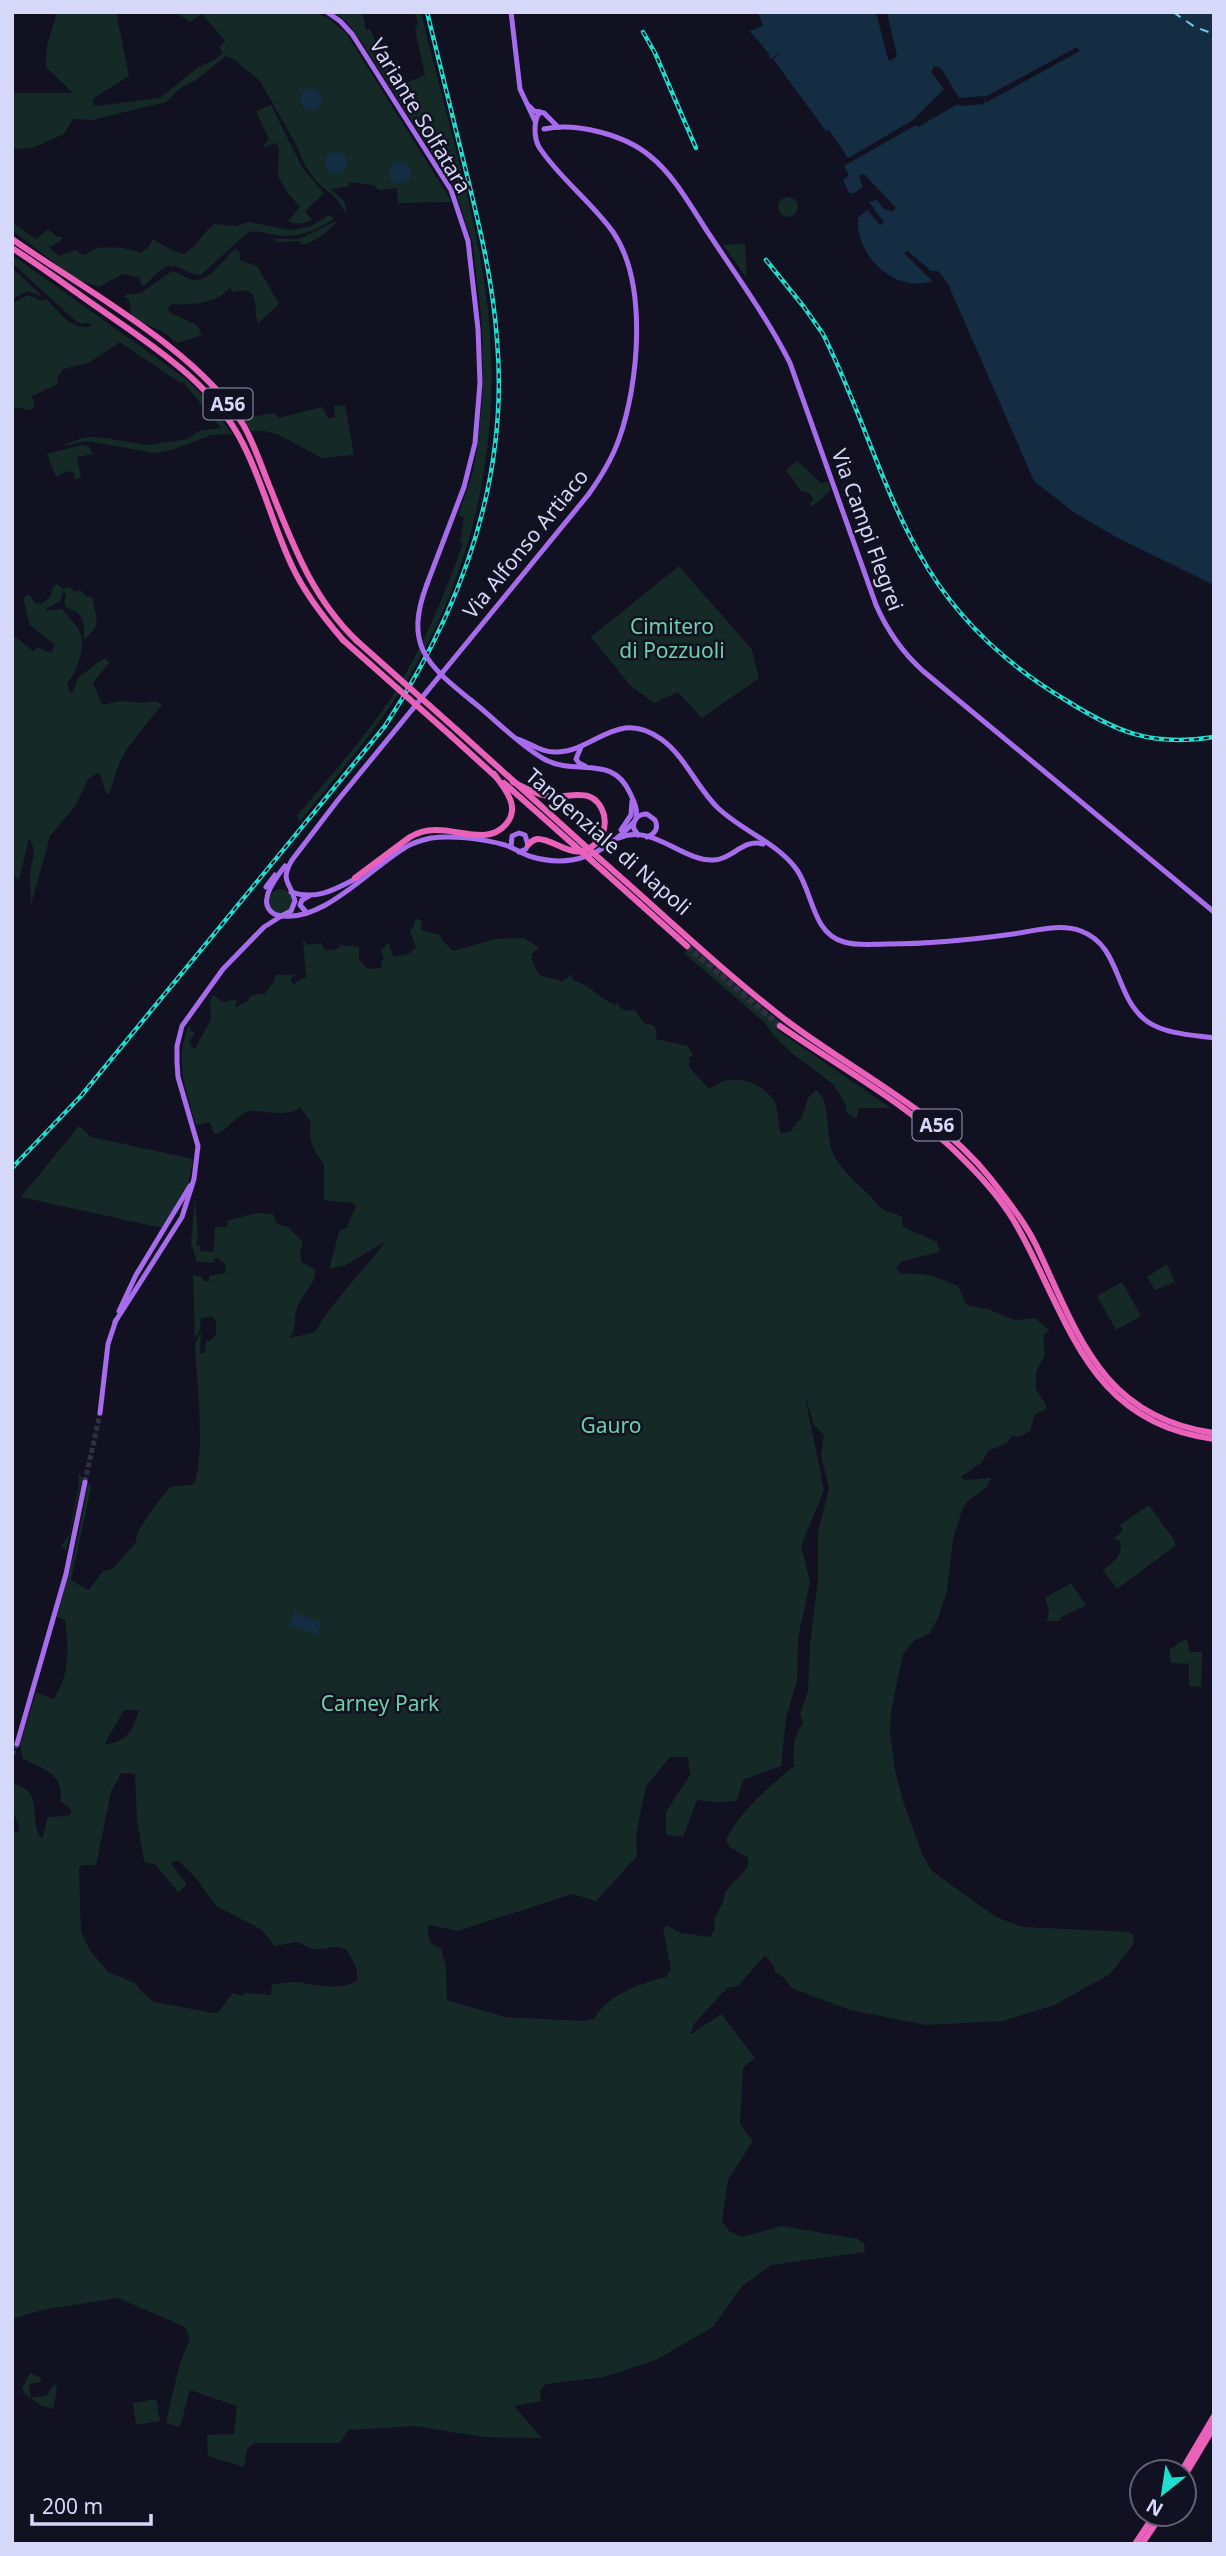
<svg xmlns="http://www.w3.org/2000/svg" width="1226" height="2556" font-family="'Noto Sans',sans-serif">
  <rect width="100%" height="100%" fill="#111121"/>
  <g fill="#152a26" fill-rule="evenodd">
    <path d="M55,12H116L129,76L94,98L93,104L96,106L160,98L197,68L216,59L223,53L219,47L225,41L202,14L190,22L175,12H315L328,18L346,33L452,202L398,203L397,188L379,190L373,185L349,182V186L331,189L344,201L348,217L338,200L317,182L306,167L294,141L260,81L235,60L225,56L195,81L179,89L166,102L92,120L73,119L64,134L32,148L12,149V93H73L46,67L47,45L56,16Z"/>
    <path d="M334,12H362L366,30L370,29L397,87L425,75L415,29L418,23L415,12H421C442,101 470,190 484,280C506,419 480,562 406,682C375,732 337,776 300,821L297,816C329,777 363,740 391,698C422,650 444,597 463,543L460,542L464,517L458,515L471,479L477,451L483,392L482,325L473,244L455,190L363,44L347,22Z"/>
    <path d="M271,105L303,169L324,193L305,211L312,220C304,224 296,225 288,221L300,207L287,192L278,176L279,148L275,143L262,148L269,139L256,111Z"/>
    <circle cx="788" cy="207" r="10"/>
    <path d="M12,204L14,224L36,239L48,229L57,237H62V240L49,247L59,256L75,250L82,255C89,254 93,249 99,248C113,246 129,248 140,253L148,248L153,239C163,246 173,251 184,254C197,246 203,233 214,224L235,226L249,222L290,230L309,227L330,215L334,219C317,230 297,239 276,235C266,234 258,230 248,232L201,275C188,276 176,260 163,268C155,273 150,282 142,287L139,277L123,274L99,287L75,279L12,230Z"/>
    <path d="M339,220C326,232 319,241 301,245L300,241L278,242L273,239H299Z"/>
    <path d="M745,244L747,278L723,245Z"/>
    <path d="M235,249L239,251L240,260L257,266L279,304L258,323C252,308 263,284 232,292L230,287C218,304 191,305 172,304L168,308L169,312L197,325L202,335L177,343L163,332L132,318L129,300L124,296L126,295L141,293L172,271C180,273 186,279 194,280C210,282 224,258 235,249Z"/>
    <path d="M12,255L186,379L208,401L232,434L211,435L172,450L154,453L87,441L59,447L82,438L90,437L105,438L147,445L187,439L199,431L221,428L184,383L179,382L120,342L88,363L63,369L57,378L58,384L32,396L35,406L32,410L12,407V303L29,295L41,301L46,299C58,310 75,335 92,325L87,322L82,324L76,321L12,263Z"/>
    <path d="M12,268L43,297L28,291L12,299Z"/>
    <path d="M345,405L354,455L322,458L279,435L265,431H251L243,418L275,413L279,418L322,407L328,418L335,417L334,406Z"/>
    <path d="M82,445L89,446L93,454L77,457L81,477L75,480L74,473L68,471L56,477L47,454Z"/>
    <path d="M797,461L821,483L828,482L831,490L812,507L810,503L813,500C811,493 808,492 801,491L786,470Z"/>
    <path d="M679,566L752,650L759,678L702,718L678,692L654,703L630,685L591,637Z"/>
    <path d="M57,584L63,589L70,587L74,592L80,590L86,596L92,597C96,618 103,625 84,639C85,623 83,611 66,608L64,601L66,596L64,590L60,601L46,609V611L62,609C69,618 78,625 81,636C85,649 76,674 67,683L70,693L73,691L78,678C87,671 95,664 105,658L109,662L115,655L93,683L102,705L120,701L145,703L156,701L162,705C149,721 137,735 125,752C118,764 114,780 109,794L106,793L100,774L97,773L88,779L76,805L50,836L31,905C31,895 30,886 30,876C31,862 38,851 29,838L19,880L14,876L12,881V630L13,635L33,651L37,647L51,653L55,645L30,625L23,598L29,595L35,603L41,604L50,597L53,587Z"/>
    <circle cx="281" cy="901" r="12"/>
    <path d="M416,918L422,922L421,930L440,935L442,940L453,951L495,939L524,938L539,948L532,954V961L539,975L562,981L569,977L571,973L573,980C592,986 597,997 615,1005L618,1003L620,1008L627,1011L635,1010L644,1023L653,1025L657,1031L656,1039L688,1046L693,1055L689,1058V1067L709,1089C714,1087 719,1082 724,1081C742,1075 769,1087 776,1105C778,1114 778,1124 781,1133L790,1132L802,1117L808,1098L816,1090C830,1097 826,1134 832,1151C840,1170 857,1183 871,1197C875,1201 878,1206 882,1209C887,1213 896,1213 902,1217L903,1227L937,1242L940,1252L903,1261L896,1267L901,1274C921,1272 939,1277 958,1286L966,1304L969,1306L988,1309L1015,1320L1035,1318L1049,1330L1043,1336L1045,1355L1036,1372V1390L1047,1406L1044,1410L1035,1414L1030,1431L1021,1436H1012L1006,1443L988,1451L982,1462L961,1477L965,1480L991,1478L987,1487L967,1502L962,1510L953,1539L947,1591L938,1619L929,1634L915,1640L903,1654L891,1711L890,1731L895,1770L902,1798L922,1854L932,1871L996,1917L1023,1927L1108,1931L1128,1932L1134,1935L1133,1945L1110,1974L1054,2005L1003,2021L926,2025L850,2010L792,1988L783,1977L775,1972L774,1966L765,1955L738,1986L727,1988L694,2024L690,2035L721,2014L755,2058L743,2068L740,2124L753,2141L728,2180L722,2221L729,2231L742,2237L782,2226L858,2239L864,2243L865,2252L771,2265L742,2286L713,2327L658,2359L604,2377L546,2384L540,2391L541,2401L514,2406L542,2438L483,2437L415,2426L348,2430L340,2443H254L247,2449L244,2467L208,2456L207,2435L234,2434L237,2406L190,2390L180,2427L166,2423L179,2366L190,2339L185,2327L118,2298L42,2310L12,2319V1832H18L20,1828L12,1809V1784C46,1790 27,1819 42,1839L48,1817L66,1816L71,1814V1809L60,1801C66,1775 42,1768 23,1759L20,1745L36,1692L53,1699C70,1677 69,1647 65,1620L57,1617L77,1542L88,1483L82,1482L81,1484L66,1550L61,1546L69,1535L79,1483L78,1473L91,1486V1488L71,1580L89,1590L103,1571L112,1569L135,1544L138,1532L148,1515L169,1488C177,1483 186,1488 195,1483C205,1442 197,1387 195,1344L201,1332L200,1353H205L206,1341H210L216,1335V1321L212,1317L201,1318L200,1329L195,1339L193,1275L202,1277L203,1281H209V1276L225,1273L226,1265H223V1261L220,1262L219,1258L214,1259L215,1263L197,1262L191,1243L195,1199L198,1236L196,1245L200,1246V1251L211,1252L214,1250L215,1227H227V1221L256,1213L273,1214L277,1224L288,1227L303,1242L300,1252L301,1262L315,1269C317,1282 304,1293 298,1305C293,1316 297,1328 290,1338L315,1332C334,1299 362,1273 385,1242L346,1265L329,1269L339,1232L347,1227L356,1206L352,1203L324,1200V1164C314,1151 307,1140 311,1122L300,1107C290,1118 265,1110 251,1111C236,1113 228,1132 214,1134L210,1122L196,1125C185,1089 175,1063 188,1026L191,1027L190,1030L195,1033L189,1042L194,1050L211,1020L210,1002L213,995L223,1002L237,999L235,1006L237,1007L248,1001L250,996L262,993L264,995L274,981L275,975H291L299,972L290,979L293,984L306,977L303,940L308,945L321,943L325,950L338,949L340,945L359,947V960L368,969L382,968L381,961L384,959L381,950L387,944H389L393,957L408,954L416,948L410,930L413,928ZM804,1392L814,1425L824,1435L821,1454L829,1488L818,1533V1581L810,1645L808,1691L800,1714L803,1723C793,1736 793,1750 794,1766C770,1786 739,1812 726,1840L730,1847L748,1858V1867L725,1892L723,1902L714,1919L715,1929L710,1937L681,1933L668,1926L663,1928L671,1969L666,1977C641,1983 607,1995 594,2019L584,2021L505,2017L447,2000L446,1967L441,1948L432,1944L428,1935V1925L458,1931L572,1894L596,1901L637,1856L636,1835L646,1786L670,1757H688L690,1775L666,1812V1835L683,1837L697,1800L714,1802L737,1801L743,1780L781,1766L786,1718L797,1680L798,1638L810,1582L801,1546L824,1490ZM124,1710H139C133,1731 127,1741 104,1745ZM121,1773L135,1774L137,1821L144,1860L145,1863L155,1864L178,1892L185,1886L186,1883L171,1864L174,1861H179L195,1877L216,1906L262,1930L275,1946L297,1942C305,1945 309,1950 318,1949C329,1949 336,1944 347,1950L357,1969V1981C337,1992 316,1984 295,1982C287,1982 279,1984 272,1984L271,1995L246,1993L241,1996L233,1993L218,2012L213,2013L155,2002L147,1997L135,1983L108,1972L89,1949L81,1932L79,1869L82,1865H96L111,1792Z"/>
    <path d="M690,945L781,1023L777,1030L891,1108H859L856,1119L847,1113L845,1103L833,1084L793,1054L777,1039L764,1022L684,953Z"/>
    <path d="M79,1126L91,1137L193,1159L188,1185L162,1228L21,1197Z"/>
    <path d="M1167,1264L1175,1282L1155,1290L1147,1277Z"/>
    <path d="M1122,1282L1141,1316L1116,1330L1097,1296Z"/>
    <path d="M1149,1505L1174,1540L1175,1546L1117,1589L1103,1570C1115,1561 1123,1556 1120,1541L1113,1539L1123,1531L1120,1525Z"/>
    <path d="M1071,1583L1086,1605L1060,1618V1621H1047L1049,1610L1045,1598Z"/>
    <path d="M1185,1639L1188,1643L1189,1652H1202L1201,1687L1189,1686V1664L1171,1663L1169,1650Z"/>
    <path d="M30,2373L42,2378L40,2382L29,2384L31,2398L47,2395L54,2384L57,2388L53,2409L42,2406L23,2393L24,2391L22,2389Z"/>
    <path d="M156,2399L160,2421L136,2425L133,2403Z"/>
  </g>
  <g fill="#142d42">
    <path d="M758,12H876L888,59L890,61L897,56L887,12H1214V585L1116,537L1075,513L1034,481L948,284L938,271H931L908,251L904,253L932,281C895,294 855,255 858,218L867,210L880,225L884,222L869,202L877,200L883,208L892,212L896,208L864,174L859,176L863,187L854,193H849L843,180L849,175L844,166L916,125L918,127L958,104L960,106L984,104L985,96L959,98L941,68L934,66L931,72L944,89L912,121L848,158L829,130L826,131L773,59L781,53L770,59L769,54L750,31L763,26Z"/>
    <circle cx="311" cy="99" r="11"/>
    <circle cx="336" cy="163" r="11"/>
    <circle cx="400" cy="173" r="11"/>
    <path d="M294,1612L321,1622L317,1635L289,1625Z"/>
  </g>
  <path fill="#111121" d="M1077,47L1080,51L985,103V97Z"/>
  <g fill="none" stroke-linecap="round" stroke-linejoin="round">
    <path stroke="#72c8ec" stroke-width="2" stroke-dasharray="9 7" stroke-linecap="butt" d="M1173,12L1195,27L1214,34"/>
    <g stroke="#2f2f41" stroke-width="5" stroke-dasharray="5 2.5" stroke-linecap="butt">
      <path d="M85,1482L100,1413"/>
      <path d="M12,1755L17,1744"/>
    </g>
    <path stroke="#2f2f41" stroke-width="6" stroke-dasharray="6 3" stroke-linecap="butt" d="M687,946L780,1026"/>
    <g stroke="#a66ceb" stroke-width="5">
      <path d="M327,12L340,21L352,34L451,190L468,241L478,329L480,383L475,443L464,487L427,584"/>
      <path d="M511,12L520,89L535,121"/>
      <path d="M529,106L534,111L544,113L558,127"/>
      <path d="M544,129C576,122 625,135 650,156C676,177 692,209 711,237C738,278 768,319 790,363L876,605C887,630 902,652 923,671L1214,912"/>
      <path d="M472,701C495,719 519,745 544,759C576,777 612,753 630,793C634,802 638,808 636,819"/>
      <path d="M518,739C532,744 542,753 558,752C596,750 618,708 661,739C685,756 697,788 718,808C742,831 778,843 797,870C813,893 812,933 844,942C857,946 873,944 887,944C930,944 970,940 1013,934C1034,931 1060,923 1081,931C1122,946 1114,999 1148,1022C1166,1034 1192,1035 1214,1038"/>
      <path d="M581,747L576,759L579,763L585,766"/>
      <path d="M621,830L631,815L632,801"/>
      <path d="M638,835L634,829C632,820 638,814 647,814L655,820C659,828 655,834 647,837"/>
      <path d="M619,838C652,823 682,861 713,860C732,860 743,838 763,844"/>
      <path d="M511,847L512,836L519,833L525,835L528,845L526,849L519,852"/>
      <path d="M285,866C278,875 268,888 267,898C265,906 270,913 277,915C321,926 371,867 406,847C414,842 422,840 431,838C453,835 484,839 505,845C514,848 521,853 529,856C573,870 605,853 634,822"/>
      <path d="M266,887L275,875"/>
      <path d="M291,892C316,901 336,889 357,878"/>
      <path d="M307,913L300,905L302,900L309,896"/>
      <path d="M285,914L291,911L295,901C291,882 279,882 292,860L338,800L588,495C601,477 612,459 619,439C639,383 648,283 613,232C591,201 559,178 539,147C534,138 533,120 540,112"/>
      <path d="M119,1311L136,1275L190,1186"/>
      <path d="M115,1322L182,1217L194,1179L198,1146L178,1077L177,1062V1046L182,1026L223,969L264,927L283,915"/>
      <path d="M100,1413L108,1344L116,1320"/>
      <path d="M17,1744L66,1574L85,1482"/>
    </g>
    <g stroke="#ea61ba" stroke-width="6">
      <path d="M12,239C83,289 200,351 244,426C254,444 261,465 269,485C292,542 311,597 357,641"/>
      <path d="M12,248C42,267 71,289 100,309C154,347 211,382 242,442C263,482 273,526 292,566C305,594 323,617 343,640"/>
      <path d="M457,730L583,844"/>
      <path d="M450,735L495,776"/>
      <path d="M513,782C524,787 536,795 548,796C570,799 595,784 604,815C606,824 604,834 598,841C576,866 556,838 537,839C532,840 531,842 528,845"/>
      <path d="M504,783L575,846"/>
      <path d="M600,859C662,913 722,971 787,1021C856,1073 937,1111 991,1179C1007,1200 1024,1221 1036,1245C1078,1334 1101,1417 1214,1433"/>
      <path d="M592,861L687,946"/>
      <path d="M355,878L410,837C436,822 458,836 484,835C501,834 516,819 511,802C508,791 500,783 494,774"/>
      <path d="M780,1026C842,1069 912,1106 965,1161C984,1180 1005,1204 1018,1228C1070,1321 1088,1423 1214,1439"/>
      <path d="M1181,2472L1214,2416"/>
      <path d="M1184,2477L1214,2427"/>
      <path d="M1135,2544L1155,2514"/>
      <path d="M1142,2544L1162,2514"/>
    </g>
    <defs>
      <g id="rail">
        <path d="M643,32L655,53L696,148"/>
        <path d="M766,260L804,307L823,334C859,405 880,484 919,553C953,615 1004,663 1064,699C1116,732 1151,747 1214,737"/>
        <path d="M12,1168L81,1096L385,726C461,610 509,480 497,340C493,281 479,224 465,167C452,116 440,64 427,12"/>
      </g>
    </defs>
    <use href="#rail" stroke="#1eded0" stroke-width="4.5"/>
    <use href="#rail" stroke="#111121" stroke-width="2" stroke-dasharray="5" stroke-linecap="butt"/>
    <path stroke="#a66ceb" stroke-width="5" d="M427,584C404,645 426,664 472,701"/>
    <g stroke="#ea61ba" stroke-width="6">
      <path d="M343,640L450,735"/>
      <path d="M357,641L457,730"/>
      <path d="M583,844L600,859"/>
      <path d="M575,846L592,861"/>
    </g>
  </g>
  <g text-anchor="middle" stroke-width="5" stroke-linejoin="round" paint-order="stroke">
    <g fill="#111121" stroke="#9b9cb8" stroke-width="2">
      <rect x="203.5" y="388.5" width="49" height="31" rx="5"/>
      <rect x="912.5" y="1109.5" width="49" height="31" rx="5"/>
    </g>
    <g font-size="19" font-weight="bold" fill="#d6d8f9">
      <text x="228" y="411">A56</text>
      <text x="937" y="1132">A56</text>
    </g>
    <g font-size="21" fill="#d6d8f9" stroke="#111121">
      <text transform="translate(420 116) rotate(59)" y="7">Variante Solfatara</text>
      <text transform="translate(867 530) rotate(70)" y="7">Via Campi Flegrei</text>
      <text transform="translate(526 544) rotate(-51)" y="7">Via Alfonso Artiaco</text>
      <text transform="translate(608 842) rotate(41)" y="7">Tangenziale di Napoli</text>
    </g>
    <g font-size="21" fill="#6cd0a6" stroke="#111121">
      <text x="672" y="634">Cimitero<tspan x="672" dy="24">di Pozzuoli</tspan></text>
      <text x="611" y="1433">Gauro</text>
      <text x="380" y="1711">Carney Park</text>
    </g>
  </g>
  <rect width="1226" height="2556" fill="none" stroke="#d6d8f9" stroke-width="28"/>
  <g transform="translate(1163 2493) rotate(210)"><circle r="33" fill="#111121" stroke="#606177" stroke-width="2"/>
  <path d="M0-5L12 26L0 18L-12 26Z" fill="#1eded0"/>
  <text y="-10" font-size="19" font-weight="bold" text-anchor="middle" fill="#d6d8f9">N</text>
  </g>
  <path d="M32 2514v10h119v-10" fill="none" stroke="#d6d8f9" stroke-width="3.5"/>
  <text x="42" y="2514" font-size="21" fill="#d6d8f9" stroke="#111121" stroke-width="5" paint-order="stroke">200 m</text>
</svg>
